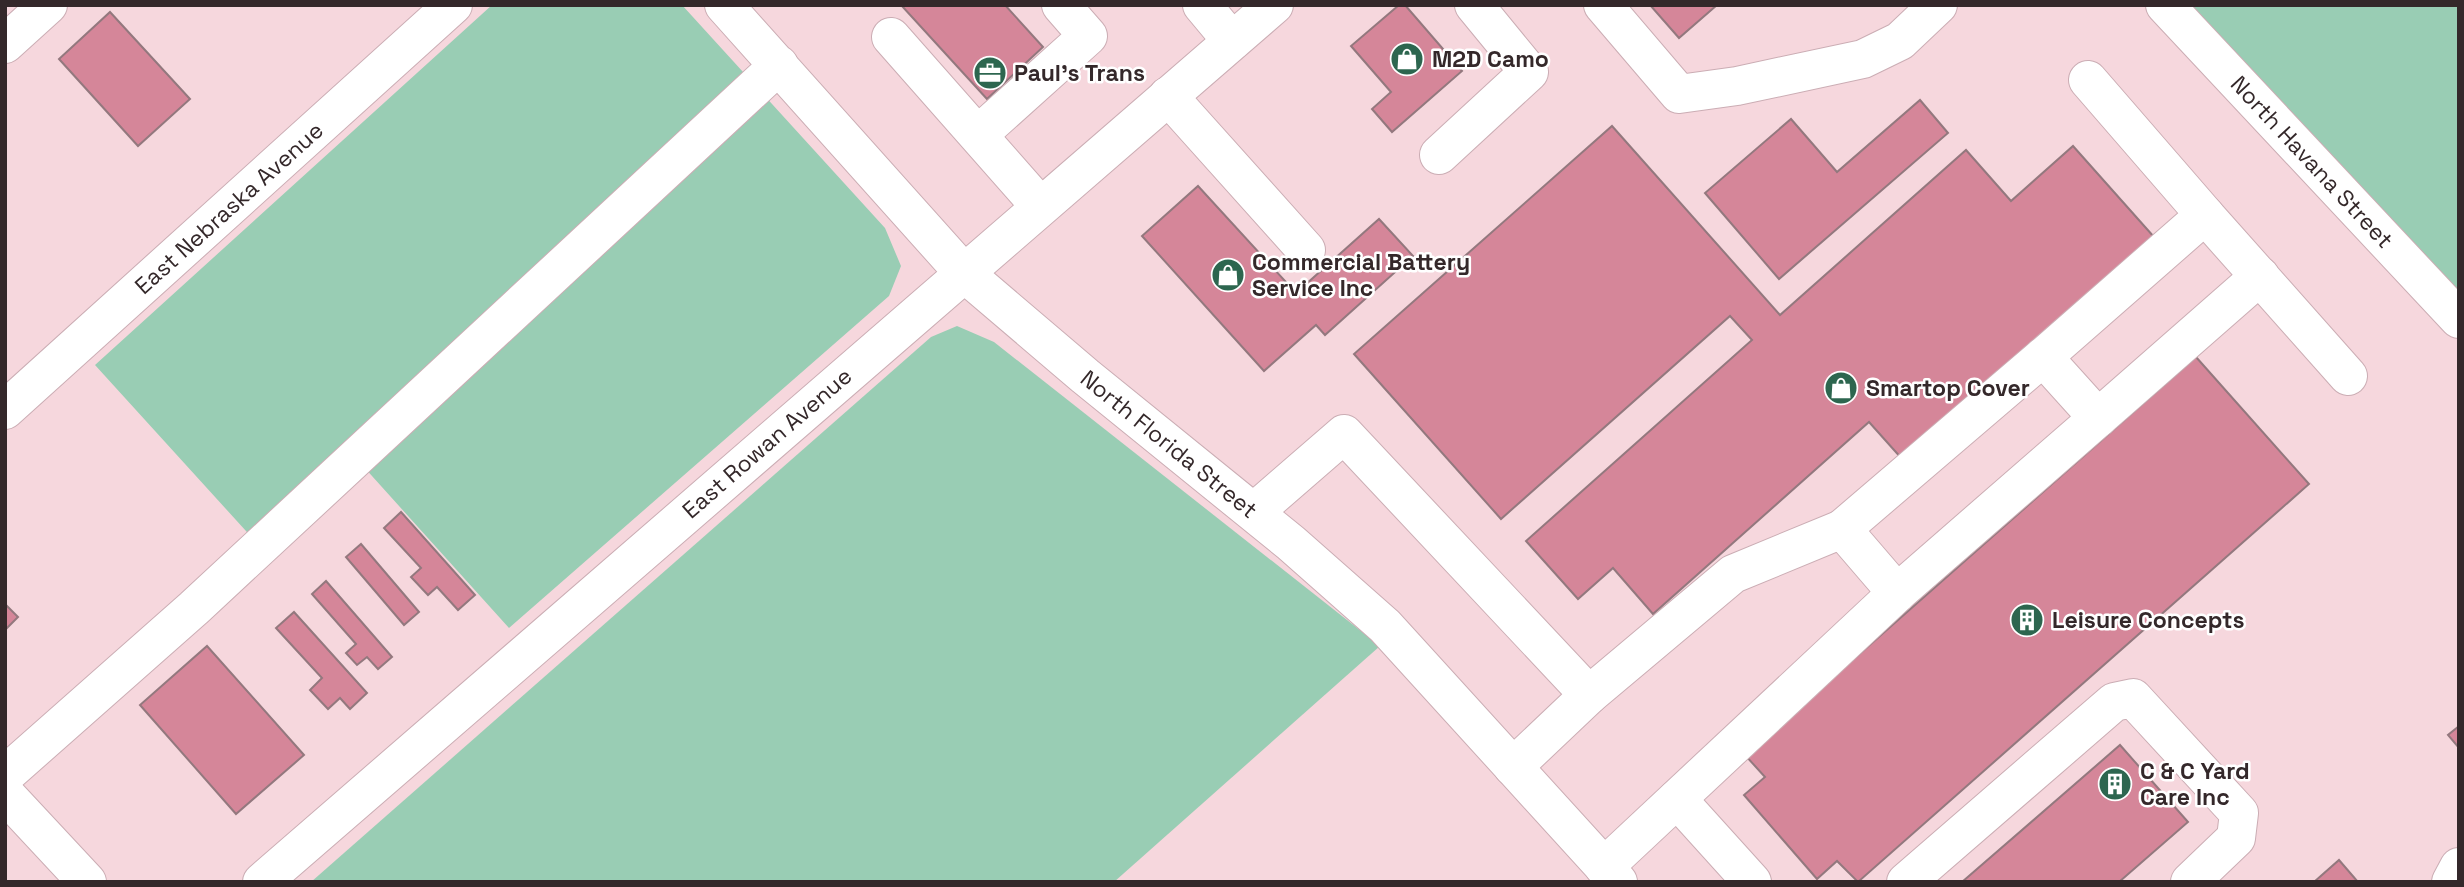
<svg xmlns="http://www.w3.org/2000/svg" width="2464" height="887" font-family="'Space Grotesk',sans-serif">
  <rect width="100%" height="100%" fill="#f6d7dd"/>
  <g fill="#99cdb4">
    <path d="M492,5H682L885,228L901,266L889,296L509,628L363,466L266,553L95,365Z"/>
    <path d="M2180,5H2459V308Z"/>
    <path d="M957,326L994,342L1380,646L1114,882H311L931,337Z"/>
  </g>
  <g fill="#d58699" stroke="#93787e" stroke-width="2">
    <path d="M901,5H1005L1043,47L987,99Z"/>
    <path d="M1399,5H1405L1462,71L1392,132L1372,109L1391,92L1351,46Z"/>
    <path d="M1650,5H1717L1679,38Z"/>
    <path d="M110,12L190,99L138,146L59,59Z"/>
    <path d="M1920,100L1948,133L1779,279L1705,193L1791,119L1837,172Z"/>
    <path d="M1612,126L1780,315L1966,150L2011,201L2073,146L2154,237L1903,460L1869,422L1653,614L1613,568L1578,599L1526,541L1752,340L1730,316L1501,519L1354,354Z"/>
    <path d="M1198,186L1296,293L1379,219L1413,256L1325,335L1316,325L1264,371L1142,236Z"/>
    <path d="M2196,357L2309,484L1858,882L1837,861L1817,879L1744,795L1765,777L1745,755Z"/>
    <path d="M401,512L475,595L458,610L437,587L428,595L411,577L421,568L384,528Z"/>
    <path d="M361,544L419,612L404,625L346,557Z"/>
    <path d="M326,581L392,657L378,669L367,657L357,665L346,653L356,644L312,594Z"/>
    <path d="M5,604L18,617L5,630Z"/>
    <path d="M294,612L367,693L350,709L340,698L328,709L310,690L322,678L276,628Z"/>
    <path d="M207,646L304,755L236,814L140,705Z"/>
    <path d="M2459,726V748L2448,735Z"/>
    <path d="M2120,745L2188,822L2119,882H1962Z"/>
    <path d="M2339,860L2358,882H2314Z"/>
  </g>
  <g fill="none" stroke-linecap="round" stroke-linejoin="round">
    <defs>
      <g id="minor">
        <path d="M724,5L963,272L1085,376L1291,543L1385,626L1618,882"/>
        <path d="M1202,5L1232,41"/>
        <path d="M1603,5L1679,94L1737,86L1863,59L1900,41L1938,5"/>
        <path d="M2165,5L2459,319"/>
        <path d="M891,37L1040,206"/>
        <path d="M5,44L48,5"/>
        <path d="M1168,96L1306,250"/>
        <path d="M979,134L1088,36L1061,5"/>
        <path d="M1439,155L1529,72L1474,5"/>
        <path d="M2205,215L2348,376"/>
        <path d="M5,410L453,5"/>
        <path d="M2098,418L2260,276"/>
        <path d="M1254,512L1344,434L1589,695L1513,767"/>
        <path d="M1842,529L2043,357"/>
        <path d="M1589,695L1733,574L1842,529L1897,593L2098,418L2043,357L2205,215L2088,80"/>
        <path d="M5,775L194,608L779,65"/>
        <path d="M5,794L87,882"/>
        <path d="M1677,799L1752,882"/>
        <path d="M1604,867L1897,593"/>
        <path d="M262,882L1274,5"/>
        <path d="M1906,882L2114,702L2133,698L2239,813L2236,838L2190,882"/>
        <path d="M2451,882L2459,867"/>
      </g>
    </defs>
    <use href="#minor" stroke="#cbadb4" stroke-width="40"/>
    <use href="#minor" stroke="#fff" stroke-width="38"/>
  </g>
  <defs>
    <symbol id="shop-disc" viewBox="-11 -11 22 22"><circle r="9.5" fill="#2d664f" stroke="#fff"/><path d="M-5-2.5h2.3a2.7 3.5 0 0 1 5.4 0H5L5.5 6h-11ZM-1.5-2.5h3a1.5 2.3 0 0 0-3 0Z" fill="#fff"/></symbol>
    <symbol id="office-disc" viewBox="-11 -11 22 22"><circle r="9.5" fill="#2d664f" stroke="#fff"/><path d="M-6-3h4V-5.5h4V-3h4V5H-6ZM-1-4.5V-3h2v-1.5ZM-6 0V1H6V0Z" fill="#fff"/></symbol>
    <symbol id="building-disc" viewBox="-11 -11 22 22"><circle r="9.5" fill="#2d664f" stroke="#fff"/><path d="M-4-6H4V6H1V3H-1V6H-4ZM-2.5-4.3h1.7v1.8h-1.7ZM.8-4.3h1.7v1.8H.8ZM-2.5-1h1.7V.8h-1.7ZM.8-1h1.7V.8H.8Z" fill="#fff"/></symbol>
  </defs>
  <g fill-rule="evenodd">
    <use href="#shop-disc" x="1388" y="40" width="38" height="38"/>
    <use href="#office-disc" x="971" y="54" width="38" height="38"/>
    <use href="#shop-disc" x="1209" y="256" width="38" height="38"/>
    <use href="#shop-disc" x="1822" y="369" width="38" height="38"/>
    <use href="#building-disc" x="2008" y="601" width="38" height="38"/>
    <use href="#building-disc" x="2096" y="765" width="38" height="38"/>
  </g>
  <g text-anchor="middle" stroke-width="5" stroke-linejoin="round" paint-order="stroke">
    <g font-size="23" font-weight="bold" fill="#34282a" stroke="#fff" text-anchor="start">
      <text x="1432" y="67">M2D Camo</text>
      <text x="1014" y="81">Paul's Trans</text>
      <text x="1252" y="270">Commercial Battery<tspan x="1252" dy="26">Service Inc</tspan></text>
      <text x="1866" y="396">Smartop Cover</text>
      <text x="2052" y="628">Leisure Concepts</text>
      <text x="2140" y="779">C &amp; C Yard<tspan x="2140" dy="26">Care Inc</tspan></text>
    </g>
    <g font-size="23" fill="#34282a" stroke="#fff">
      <text transform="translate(2312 162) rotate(47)" y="8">North Havana Street</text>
      <text transform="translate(229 208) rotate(-42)" y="8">East Nebraska Avenue</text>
      <text transform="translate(767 443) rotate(-41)" y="8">East Rowan Avenue</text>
      <text transform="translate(1169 444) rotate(39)" y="8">North Florida Street</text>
    </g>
  </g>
  <rect width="2464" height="887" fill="none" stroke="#34282a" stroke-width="14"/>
</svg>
